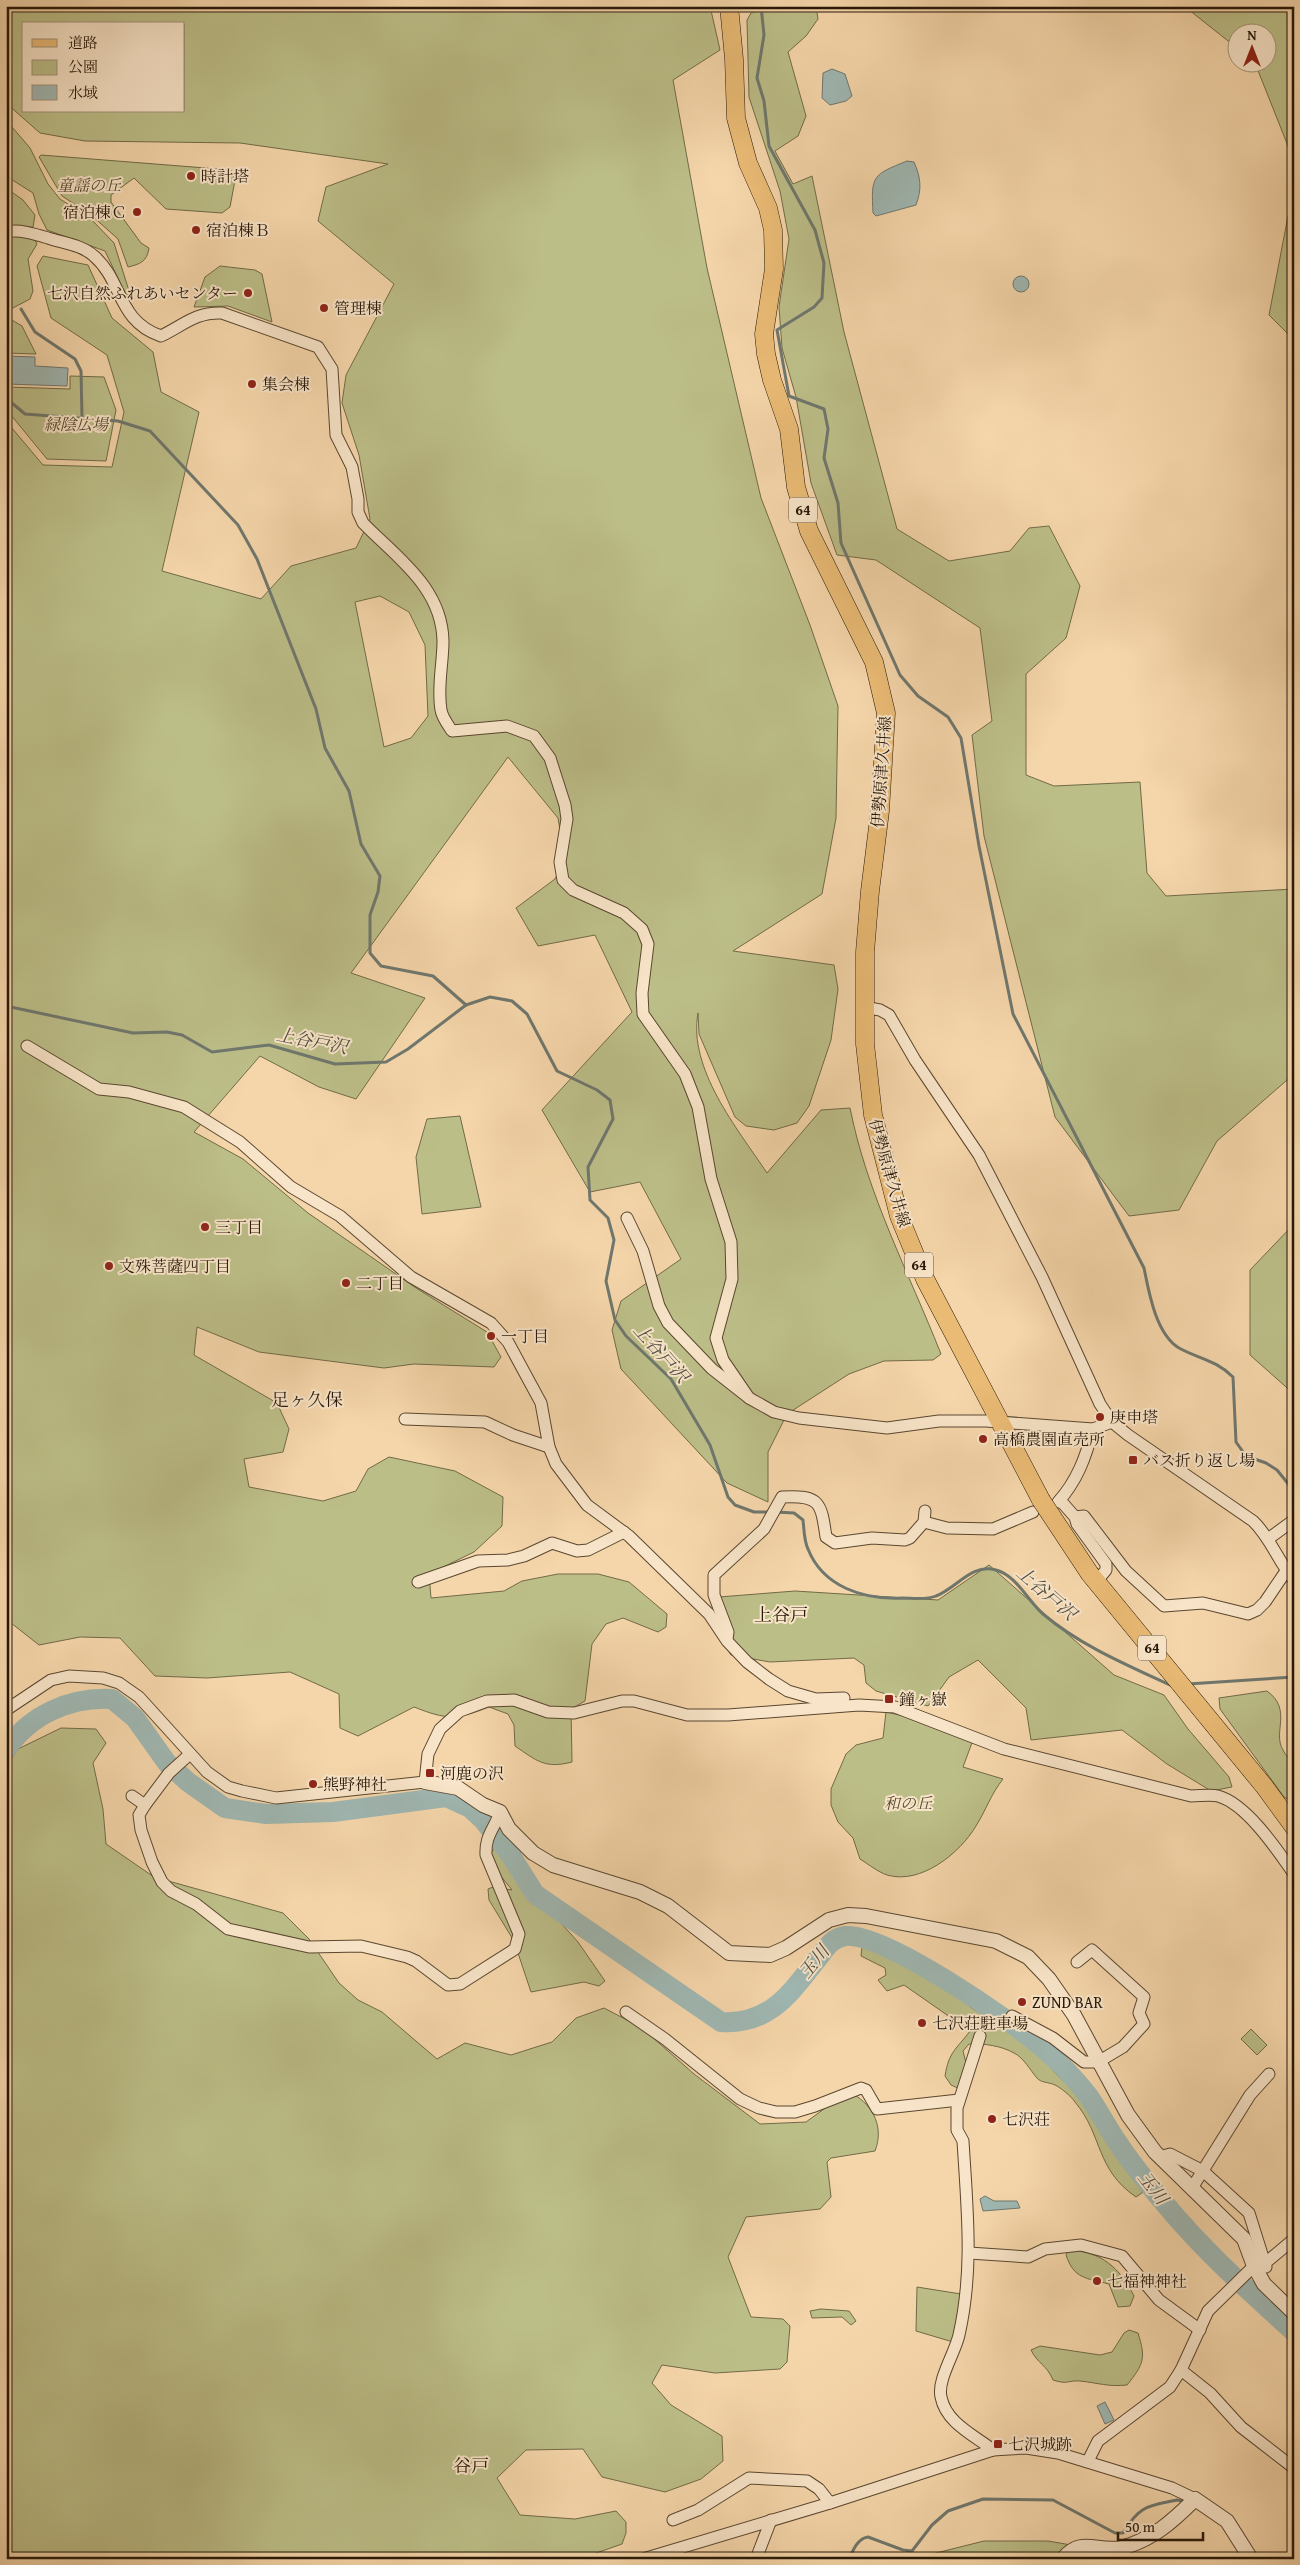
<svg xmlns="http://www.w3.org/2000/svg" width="1300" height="2565" font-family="'Gentium Book Plus','Noto Serif JP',serif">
  <rect width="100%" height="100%" fill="#f5d6aa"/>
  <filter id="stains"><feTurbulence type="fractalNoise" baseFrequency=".004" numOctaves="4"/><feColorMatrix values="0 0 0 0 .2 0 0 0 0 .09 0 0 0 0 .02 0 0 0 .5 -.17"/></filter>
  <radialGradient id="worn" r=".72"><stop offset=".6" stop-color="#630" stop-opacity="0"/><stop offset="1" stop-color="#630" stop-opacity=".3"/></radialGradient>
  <g fill="#bcbe88" stroke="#726a48" fill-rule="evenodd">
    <path d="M6,6H710L720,50L673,80L707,268L761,498L810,625L838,706L836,818L822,894L733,951L834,965L838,989L831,1040L809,1106L797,1123L774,1130L746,1126L735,1117L699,1034L698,1013C688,1069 737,1128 767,1173L821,1110L850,1108C867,1194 909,1273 941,1354L933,1360L884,1361L849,1374L787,1414L768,1452V1502L727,1483L621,1369L612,1330L621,1301L681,1259L640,1182L590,1192L542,1110L632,1012L595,935L538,946L516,908L555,879L565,860L558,818L508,757L351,973L425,998L356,1099L319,1087L260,1056L194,1132L243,1159L308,1213L416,1288L487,1332L501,1357L494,1367L414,1364L384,1368L259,1352L197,1327L194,1355L277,1403L289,1429L283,1452L244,1459L249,1487L323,1501L356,1491L368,1469L389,1457L455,1471L503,1497L502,1526L474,1552L429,1574L431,1598L504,1591L522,1581L558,1574H598L629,1582L667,1614L666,1627L658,1632L623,1618L606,1624L592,1644L585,1701L571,1709L572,1762C545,1769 537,1761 515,1746L514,1725L508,1714L489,1707C456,1720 447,1720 414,1707L358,1736L340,1728L339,1694L290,1672L207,1678L155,1676L120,1638L80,1637L39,1645L6,1619V421L43,465L112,467L124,412L107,355L51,318L37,266L43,256L88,265L112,318L153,352L161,392L199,412L162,571L261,599L291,566L356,548L370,519L359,455L342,403L346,375L394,284L318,221L326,187L388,164L240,143L85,141L40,133L6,103ZM24,24H184V111H24ZM380,596L409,612L425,645L428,716L411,738L384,747L355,602Z"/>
    <path d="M777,6H816L818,19L806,36L788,52L806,116L798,136L775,151L793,184L812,176L844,332L897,529L949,561L1010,551L1029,528L1049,526L1080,586L1066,638L1026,674V775L1054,786L1140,782L1147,873L1166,896L1294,889V1074L1217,1141L1179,1210L1129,1216L1055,1117L984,836L972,735L992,721L980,628L876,560L837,555L811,483L796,397L782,348L779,307L789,239L780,191L749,97L747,20L751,13Z"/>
    <path d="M1184,6H1294V161L1255,63L1268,62V32H1238L1237,48Z"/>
    <path d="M6,120L30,148L48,184L60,199L91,219L114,243L130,294L126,295L105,251L47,230L39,214L33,193L6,176Z"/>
    <path d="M41,155L231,170L235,180L230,207L222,213L166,209L134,178L111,195V202L141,243L149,248C147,262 140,264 128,267L118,239L91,215L62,196L39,157Z"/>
    <path d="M1294,185V340L1269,315Z"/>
    <path d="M6,188L23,200L35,215L33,227L6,228Z"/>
    <path d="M6,235L34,238L37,244L28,259L33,291L30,299L9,310L6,307Z"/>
    <path d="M220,266L255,270L262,274L272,322L228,306L194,307L205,277Z"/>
    <path d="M6,313L12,320L22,326L36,354L6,353Z"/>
    <path d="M70,376L104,377L116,410L106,461L47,459L6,409V387L70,389Z"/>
    <path d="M460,1116L481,1207L422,1214L416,1157L427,1119Z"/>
    <path d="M1294,1224V1394L1250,1355V1270Z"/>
    <path d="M989,1565L1114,1675L1164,1695L1188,1729L1229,1777L1232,1787L1211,1791L1167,1764L1122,1730L1031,1740L1026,1708L978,1660L949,1677L928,1706L876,1691L866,1683L864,1665L854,1658L770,1662L731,1655L708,1620L719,1597L795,1591L938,1600Z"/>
    <path d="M1267,1691C1293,1710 1272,1732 1283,1750C1285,1755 1290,1759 1294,1763V1802L1284,1797L1220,1709L1219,1698Z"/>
    <path d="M886,1712L921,1720L973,1740L963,1767L1003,1779C991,1794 986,1810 976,1826C960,1853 921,1885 887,1875C878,1872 868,1864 860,1859L853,1838L838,1822L831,1805V1789L846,1754L856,1745L883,1738Z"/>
    <path d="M61,1728L96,1729L106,1743L93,1763L103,1809L106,1844L154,1877L283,1913L309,1939L339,1983L358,2000L382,2012L437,2059L465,2043L511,2055L552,2042L576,2018L604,2008L642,2028L694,2074L760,2124L806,2122L835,2101L853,2094C874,2106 884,2128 875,2151L831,2158L827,2162L831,2197L820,2209L746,2217L728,2257L751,2317L783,2319L790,2326L787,2362L780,2369L715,2373L662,2365L652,2383L671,2405L722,2436L723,2461L701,2479L665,2492L602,2477L583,2449L526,2450L497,2478L520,2515L575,2519L616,2511L626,2522V2533L622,2544L579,2559H6V1767L18,1749Z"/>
    <path d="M495,1847L505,1850L526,1884L578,1942L605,1981L599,1986L584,1982L531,1992L514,1941L489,1900L488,1889L493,1887L512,1890L492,1865L490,1855Z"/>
    <path d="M862,1947C893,1951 931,1975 956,1992C961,1996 964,2002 969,2006C975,2011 983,2014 990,2017L1004,2014L1021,2025L1043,2043C1042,2073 1071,2082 1088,2104L1144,2184L1142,2193L1136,2197C1095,2169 1103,2135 1075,2102C1071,2096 1061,2088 1055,2085C1049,2082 1041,2083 1037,2078C1030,2070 1024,2058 1014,2053C1002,2046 983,2043 969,2044L963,2051L966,2063L960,2089L951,2085L945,2076C949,2051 956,2050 970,2031L904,1985L887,1991L878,1980L886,1975L885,1968L861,1956Z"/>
    <path d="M1251,2029L1267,2045L1257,2055L1241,2039Z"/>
    <path d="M1069,2250C1102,2252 1119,2267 1134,2296L1130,2306L1118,2307L1109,2284C1086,2278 1074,2279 1066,2255Z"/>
    <path d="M917,2287L961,2294L953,2342L916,2331Z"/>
    <path d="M821,2309L849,2311L856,2321L851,2325L842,2317L812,2318L810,2311Z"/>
    <path d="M1129,2330L1138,2333C1146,2358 1144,2364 1127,2385C1108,2387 1099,2383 1080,2381C1068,2380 1068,2385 1053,2380C1047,2365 1037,2363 1031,2350L1040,2346L1100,2355L1112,2352L1124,2333Z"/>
    <path d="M984,2541H1048L1100,2550L1130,2559H912Z"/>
  </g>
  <g fill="#9fb7b2" stroke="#6f776e">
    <path d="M832,69L845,74L852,96L846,101L830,105L822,98L823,73Z"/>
    <path d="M907,161L914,162C921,178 922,189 916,205L876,216L873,213C871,176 872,175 907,161Z"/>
    <circle cx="1021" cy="284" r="8"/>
    <path d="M6,356L35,357V366L68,368L67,386L6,384Z"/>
    <path d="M985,2196L994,2201H1017L1020,2208L983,2211L980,2199Z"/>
    <path d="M1105,2402L1114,2420L1105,2424L1097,2406Z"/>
  </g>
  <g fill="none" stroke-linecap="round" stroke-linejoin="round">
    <g stroke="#6f776e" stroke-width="3">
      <path d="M761,6L764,35L757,78L764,101L769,146L815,230L824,263L822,298L814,307L777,330L789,396L824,409L828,429L824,458L838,503L841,543L900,675L918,696L948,717L961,738L979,846L1013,1014L1144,1268C1149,1293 1156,1334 1179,1348C1199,1359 1216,1360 1233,1377L1236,1442L1246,1456L1266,1463L1277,1470L1294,1491"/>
      <path d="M21,309L35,332L75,359L81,371L82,418"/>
      <path d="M6,398L25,414L118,421L150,431L238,525L257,559L316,709L325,748L349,791L361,844L380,876L378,892L370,915V953L381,966L433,976L466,1005"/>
      <path d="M6,1006L133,1033L167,1032L182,1035L212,1052L269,1045L335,1064L386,1062L408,1049L466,1005L490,997L512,1001L527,1014L557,1071L597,1090L610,1100L613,1119L588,1167L590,1200L608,1218L614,1240L606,1281L615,1320L626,1336L671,1379L710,1445L728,1497L735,1505L754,1512H769"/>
      <path d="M776,1512L794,1513L803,1520C804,1529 804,1541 808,1549C823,1587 864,1600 902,1598C912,1598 927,1600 936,1596C957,1588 971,1563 996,1570C1016,1575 1028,1601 1043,1614C1081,1646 1127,1665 1172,1686"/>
      <path d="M1188,1684L1294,1677"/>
      <path d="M849,2559C853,2550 858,2538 868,2537L903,2550L912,2551L932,2525L948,2511L983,2499L1053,2500L1115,2533H1123C1139,2506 1147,2506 1177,2500L1182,2501"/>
    </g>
    <path stroke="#9fb7b2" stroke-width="20" d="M6,1750C30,1714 71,1697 112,1699L135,1718L167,1763L188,1782L225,1808L266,1814L333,1812L446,1797L470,1808L484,1821L510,1854L535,1894L721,2022C771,2025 791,1992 819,1957C826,1948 832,1938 845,1936C884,1932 1012,2021 1044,2049C1059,2062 1075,2079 1087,2094C1098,2109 1107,2127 1118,2143C1132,2164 1149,2185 1165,2204C1204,2251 1249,2291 1294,2332"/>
    <defs>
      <g id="minor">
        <path d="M6,232C19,229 35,234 48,238C63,243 82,245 94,256C123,281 117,321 161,336C184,325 195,312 222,313L318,347L332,369L336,435L352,467L358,499V512L363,523C396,557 442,587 443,641C443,664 437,687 441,710C442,717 448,725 452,731L507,726L534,736L550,758L565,805L567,819L560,862L563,880L573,890L624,913L642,929L648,944L642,993L643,1014L685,1074L698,1107L711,1179L731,1242L732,1279L716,1338L723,1360L749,1398"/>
        <path d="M864,1007L880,1010L889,1015L915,1060L979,1155L1042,1277L1100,1404L1112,1422L1128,1435L1253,1521C1271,1538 1278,1562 1294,1580"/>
        <path d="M27,1046L99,1089L129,1092L184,1107L240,1142L291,1187L340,1216L411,1277L491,1323L508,1342L541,1403L549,1447L556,1464L587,1505L629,1536L709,1614L727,1641L747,1662L769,1679L788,1691L816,1699L844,1698"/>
        <path d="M627,1218L643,1251L659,1306L668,1323L712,1369L749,1398L774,1412L799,1418L887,1428L939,1421H986L1093,1429L1112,1422"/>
        <path d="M405,1419L485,1422L513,1435L549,1447"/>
        <path d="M1060,1500L1075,1517L1077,1524L1106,1564V1570L1096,1582"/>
        <path d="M1058,1502C1077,1481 1086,1457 1093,1429"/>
        <path d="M1075,1517L1084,1516L1126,1571L1164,1606L1203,1603L1248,1614L1257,1610L1265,1602L1286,1571"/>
        <path d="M924,1522L947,1528L993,1529L1033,1512"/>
        <path d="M1268,1539L1294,1520"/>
        <path d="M418,1582L478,1561L508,1560L524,1556L552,1543L577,1551L588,1550L624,1532"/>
        <path d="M727,1639L728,1632L714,1595V1575L764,1529L782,1497C820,1495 821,1502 826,1537L835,1543L872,1538L905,1540L910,1538L924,1522L925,1511"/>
        <path d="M6,1710L51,1680L69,1676L103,1678L119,1683L139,1697L207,1772L228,1787L242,1791L276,1798L425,1782L428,1754L440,1729L460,1711L487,1701L514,1700L548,1712L574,1713L622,1701H634L687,1715H728L859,1705L895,1707L1004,1749L1191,1796C1200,1796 1210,1794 1218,1796C1247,1804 1278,1851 1294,1874"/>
        <path d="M132,1796L145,1805L169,1773L190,1754"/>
        <path d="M145,1805L139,1815L141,1830L152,1862L162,1882L171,1891L196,1904L228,1929L309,1947L361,1946L407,1957L416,1961L448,1985L460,1984L515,1949L519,1934L486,1855C485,1835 494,1830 500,1812"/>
        <path d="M626,2012L665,2039L740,2099L759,2108L776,2112H795L815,2106L861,2088L866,2090L877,2109L959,2100"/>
        <path d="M1012,2016L1053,2038L1084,2062H1098L1123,2047L1144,2024L1139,2013L1144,1997L1092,1950L1077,1962"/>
        <path d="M980,2036L957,2108V2130L963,2141C967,2208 974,2269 959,2335C955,2353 937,2380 941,2397C946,2423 974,2435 993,2450"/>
        <path d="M1160,2157L1170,2154L1203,2171L1249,2213L1266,2267"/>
        <path d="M1192,2188L1250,2095L1269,2074"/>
        <path d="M969,2253L1028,2257L1045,2249L1081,2245L1122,2256L1159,2300L1200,2330"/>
        <path d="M1181,2370L1210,2393L1241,2427L1294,2468"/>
        <path d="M1088,2461L1098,2441L1170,2387L1181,2370L1208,2311L1254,2266L1263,2265L1294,2239"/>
        <path d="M673,2520L698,2510L749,2478L807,2481L819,2489L830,2503"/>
        <path d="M643,2559L830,2503L993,2450L1026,2448L1058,2453L1172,2488L1195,2499"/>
        <path d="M756,2559L771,2520"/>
      </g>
      <g id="tertiary">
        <path d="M425,1782L458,1788L483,1805L500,1812L509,1829L533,1853L553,1865L640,1892L668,1906L729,1953L770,1955L786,1948L829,1920L848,1915L866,1916L996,1941L1028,1957L1049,1979L1074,2015L1128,2115L1155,2152L1244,2239L1254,2266L1264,2284L1294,2313"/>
        <path d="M1063,2559C1082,2536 1097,2553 1121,2548C1152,2540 1173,2521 1195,2499L1227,2521L1251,2559"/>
      </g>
      <g id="primary">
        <path d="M729,6L734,59L736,118L748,163L768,208L773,230L774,269L764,334L766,354L772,380L789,429L796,487L809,531L874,662L886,713L880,811L870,891L865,952V1044L873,1115L899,1216L925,1279L1041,1500"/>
        <path d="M1090,1574L1264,1786L1294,1827"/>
      </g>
    </defs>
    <use href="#minor" stroke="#5a4730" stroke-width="13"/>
    <use href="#tertiary" stroke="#5a4730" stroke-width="16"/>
    <use href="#primary" stroke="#271708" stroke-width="19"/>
    <use href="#minor" stroke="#f8e4c8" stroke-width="11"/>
    <use href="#tertiary" stroke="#f8e4c8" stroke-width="14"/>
    <use href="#primary" stroke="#eabb75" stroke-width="18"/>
    <defs>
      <path id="primary-bridge" d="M1041,1500L1090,1574"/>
    </defs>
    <use href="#primary-bridge" stroke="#271708" stroke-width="19" stroke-linecap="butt"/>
    <use href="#primary-bridge" stroke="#eabb75" stroke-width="18"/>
  </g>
  <g fill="#8f2418" stroke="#f8e4c8" stroke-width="2">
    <circle cx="191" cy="176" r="5"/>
    <circle cx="137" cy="212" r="5"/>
    <circle cx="196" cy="230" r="5"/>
    <circle cx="248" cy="293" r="5"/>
    <circle cx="324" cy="308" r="5"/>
    <circle cx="252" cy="384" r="5"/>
    <circle cx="205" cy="1227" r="5"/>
    <circle cx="109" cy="1266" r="5"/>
    <circle cx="346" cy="1283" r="5"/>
    <circle cx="491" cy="1336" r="5"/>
    <circle cx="1100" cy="1417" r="5"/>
    <circle cx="983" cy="1439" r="5"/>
    <rect x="1128" y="1455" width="10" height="10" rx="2.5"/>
    <rect x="884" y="1694" width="10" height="10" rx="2.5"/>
    <rect x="425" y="1768" width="10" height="10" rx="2.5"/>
    <circle cx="313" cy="1784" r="5"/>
    <circle cx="1022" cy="2002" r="5"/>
    <circle cx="922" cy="2023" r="5"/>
    <circle cx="992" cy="2119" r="5"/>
    <circle cx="1097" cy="2281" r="5"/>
    <rect x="993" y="2439" width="10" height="10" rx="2.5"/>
  </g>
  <g text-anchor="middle" stroke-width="4" stroke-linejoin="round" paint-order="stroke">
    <g fill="#f8e4c8" stroke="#665442" stroke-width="1">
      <rect x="789" y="497.5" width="28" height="25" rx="4"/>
      <rect x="905" y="1252.5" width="28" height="25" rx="4"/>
      <rect x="1138" y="1635.5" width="28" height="25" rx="4"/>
    </g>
    <g font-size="15" font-weight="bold" fill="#271708">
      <text x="803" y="515">64</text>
      <text x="919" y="1270">64</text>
      <text x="1152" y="1653">64</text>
    </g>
    <g font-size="16" fill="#271708" stroke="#f8e4c8" text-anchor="start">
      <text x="201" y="182">時計塔</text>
      <text x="127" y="218" text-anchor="end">宿泊棟Ｃ</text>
      <text x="206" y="236">宿泊棟Ｂ</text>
      <text x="238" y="299" text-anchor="end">七沢自然ふれあいセンター</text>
      <text x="334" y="314">管理棟</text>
      <text x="262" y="390">集会棟</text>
      <text x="215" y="1233">三丁目</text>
      <text x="119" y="1272">文殊菩薩四丁目</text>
      <text x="356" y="1289">二丁目</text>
      <text x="501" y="1342">一丁目</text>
      <text x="1110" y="1423">庚申塔</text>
      <text x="993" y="1445">高橋農園直売所</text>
      <text x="1143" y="1466">バス折り返し場</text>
      <text x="899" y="1705">鐘ヶ嶽</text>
      <text x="440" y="1779">河鹿の沢</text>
      <text x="323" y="1790">熊野神社</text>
      <text x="1032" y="2008">ZUND BAR</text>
      <text x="932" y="2029">七沢荘駐車場</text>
      <text x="1002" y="2125">七沢荘</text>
      <text x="1107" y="2287">七福神神社</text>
      <text x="1008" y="2450">七沢城跡</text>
    </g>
    <g font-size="16" font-style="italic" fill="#54492e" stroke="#f8e4c8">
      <text x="89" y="191">童謡の丘</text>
      <text x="76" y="430">緑陰広場</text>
      <text x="908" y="1809">和の丘</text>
    </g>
    <g font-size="16" fill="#271708" stroke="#f8e4c8">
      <text transform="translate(881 772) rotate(-86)" y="6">伊勢原津久井線</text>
      <text transform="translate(890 1173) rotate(74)" y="6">伊勢原津久井線</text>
    </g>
    <g font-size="18" font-style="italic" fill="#514f44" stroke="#f8e4c8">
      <text transform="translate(312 1041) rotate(11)" y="6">上谷戸沢</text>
      <text transform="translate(661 1353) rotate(48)" y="6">上谷戸沢</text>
      <text transform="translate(1046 1593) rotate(41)" y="6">上谷戸沢</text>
      <text transform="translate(814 1962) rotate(-51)" y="6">玉川</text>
      <text transform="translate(1153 2188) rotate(52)" y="6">玉川</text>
    </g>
    <g font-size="18" fill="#271708" stroke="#f8e4c8">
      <text x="307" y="1406">足ヶ久保</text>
      <text x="781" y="1621">上谷戸</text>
      <text x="471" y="2472">谷戸</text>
    </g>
  </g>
  <rect width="1300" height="2565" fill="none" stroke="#f5d6aa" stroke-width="25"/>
  <rect x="8" y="8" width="1285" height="2550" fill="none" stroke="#271708" stroke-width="2.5"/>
  <rect x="12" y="12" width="1275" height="2540" fill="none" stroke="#271708"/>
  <rect x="22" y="22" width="162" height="90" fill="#f8e4c8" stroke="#a4927b"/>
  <rect x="32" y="39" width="25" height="8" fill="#eabb75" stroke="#a4927b"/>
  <text x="68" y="48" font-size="15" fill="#271708">道路</text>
  <rect x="32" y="60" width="25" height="15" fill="#bcbe88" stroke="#a4927b"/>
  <text x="68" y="72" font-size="15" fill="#271708">公園</text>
  <rect x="32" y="85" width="25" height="15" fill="#9fb7b2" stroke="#a4927b"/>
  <text x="68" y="98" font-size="15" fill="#271708">水域</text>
  <g transform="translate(1252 48)"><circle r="24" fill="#f8e4c8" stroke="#a4927b"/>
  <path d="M0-4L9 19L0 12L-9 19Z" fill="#8f2418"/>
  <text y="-8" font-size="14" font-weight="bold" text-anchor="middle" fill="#271708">N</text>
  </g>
  <path d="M1118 2532v8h85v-8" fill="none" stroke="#271708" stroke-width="2.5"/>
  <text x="1125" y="2532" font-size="15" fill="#271708" stroke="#f8e4c8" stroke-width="4" paint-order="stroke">50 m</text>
  <rect width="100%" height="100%" filter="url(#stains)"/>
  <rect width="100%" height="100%" fill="url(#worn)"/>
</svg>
